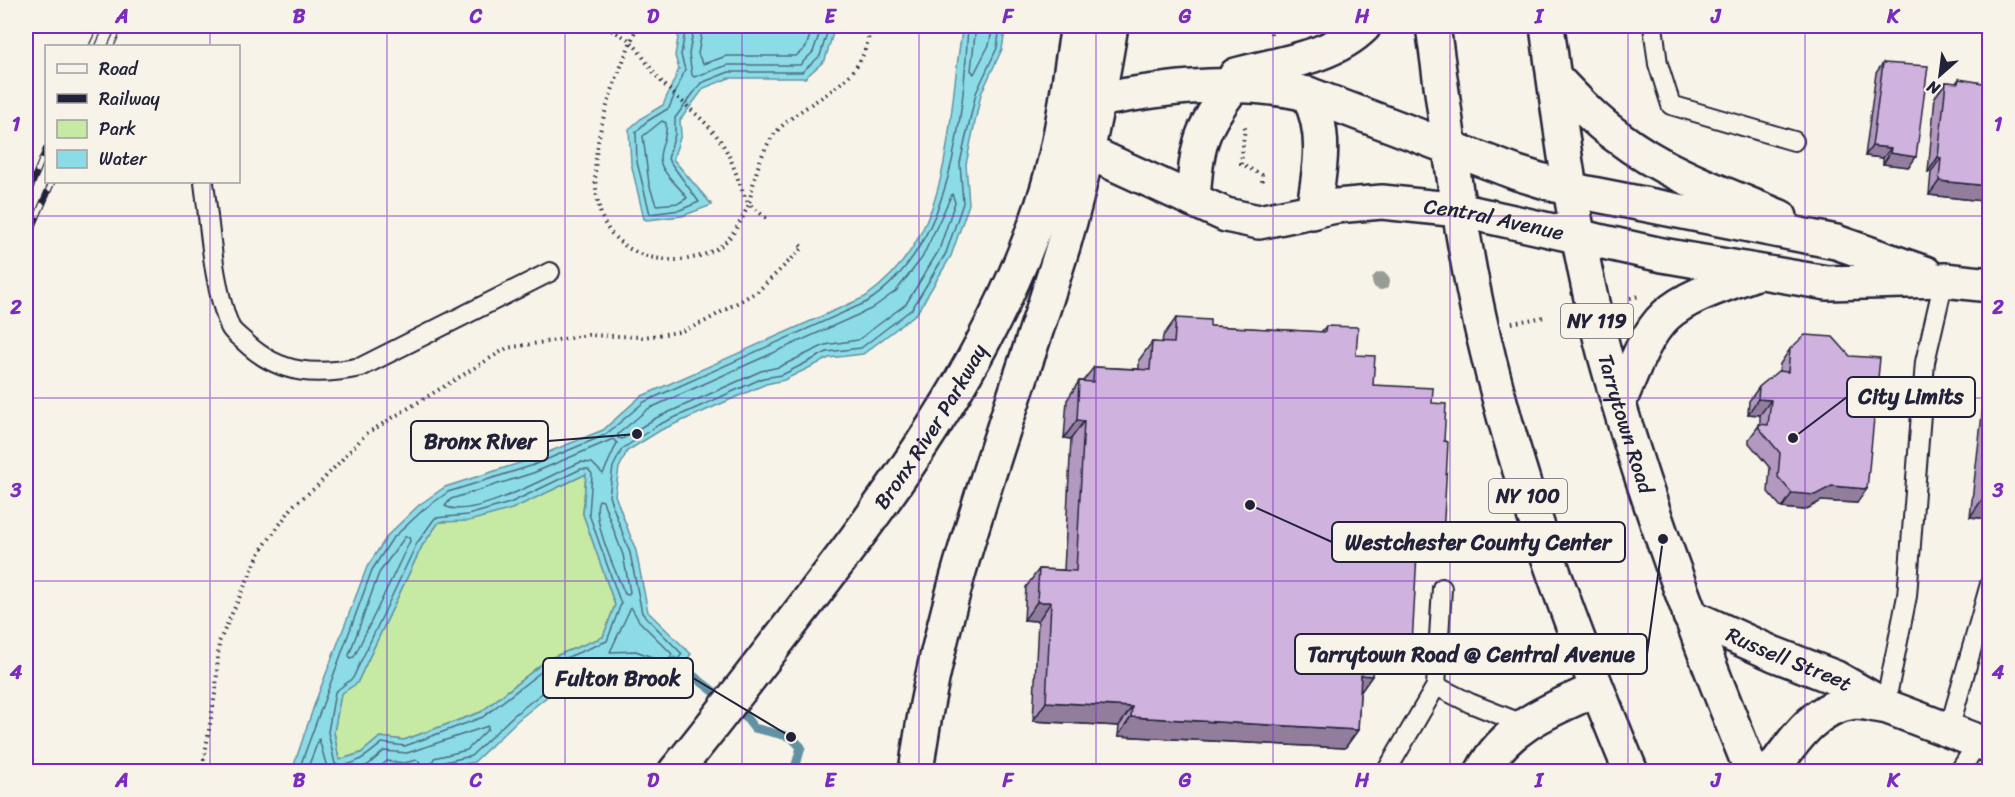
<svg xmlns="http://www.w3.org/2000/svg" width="2015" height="797" font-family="Sriracha,sans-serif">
  <rect width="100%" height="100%" fill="#f7f3e8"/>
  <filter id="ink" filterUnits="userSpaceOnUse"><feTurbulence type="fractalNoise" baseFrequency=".0167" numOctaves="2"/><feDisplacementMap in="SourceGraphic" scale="12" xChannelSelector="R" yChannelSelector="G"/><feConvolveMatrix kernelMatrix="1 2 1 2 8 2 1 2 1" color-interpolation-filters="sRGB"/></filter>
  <g filter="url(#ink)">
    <path fill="#c6e9a3" stroke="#74866f" stroke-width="1.5" d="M586,474L583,514L615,605L603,637L548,659L481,712L404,740L380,737L361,753L339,760L334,732L341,693L357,683L422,546L439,522C490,520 541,496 586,474Z"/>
    <g fill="#8cdce7" stroke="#6292a2" stroke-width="1.5" fill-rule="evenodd">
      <path d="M680,26H835L825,60L805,78H729L704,88L680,120L681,135L673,159L712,205L682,216L647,220L644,219L631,163L629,129L643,117L663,105L679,69L675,56Z"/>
      <path d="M963,26H1006L1002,49L981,94L966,164L969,204L951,256L917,313L863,354L829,358L784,380L766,384L661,430L627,451L619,468L615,495L636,551L648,612L691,654L671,681L634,664L607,667L553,692L518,720L474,762L428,771H292L316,700L367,567L388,535L419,505L445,487L529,460L603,430L640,397L865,297C957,233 945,122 963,26ZM586,474L583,514L615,605L603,637L548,659L481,712L404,740L380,737L361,753L339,760L334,732L341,694L357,683L422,546L439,522L469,521L512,509Z"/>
    </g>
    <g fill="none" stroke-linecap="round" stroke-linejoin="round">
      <g stroke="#4c6c80" stroke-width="1.5">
        <path d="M686,26L681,55L685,70L669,108L646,122L636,132L637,162L650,214L680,210L699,202L668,159L675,134V118L701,83L729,72H802L820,56L829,26"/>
        <path d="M694,26L689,54L692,75L694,77L728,65H800L813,52L822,26"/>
        <path d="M703,26L698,54L703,64L727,56H796L806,47L813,26"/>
        <path d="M976,26L971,70L974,74L989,45L993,26"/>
        <path d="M662,121L666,123C668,136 661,144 660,157C659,172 680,186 687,198L679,203L656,205L649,184L643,136Z"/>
        <path d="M952,194L955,202L939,250L906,304L858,340L825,345L779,367L761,371L656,418L622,439L618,438V434L648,409L871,309L896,291L922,258Z"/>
        <path d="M613,439L617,443L603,474L592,463L581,462C553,473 472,521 445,506L451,499L533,473Z"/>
        <path d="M581,469H588L592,474L589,514L621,604L607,641L551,664L483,717L405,746L382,743C370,753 353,769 335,764L328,732L335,692L353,678L417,543L435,518L468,515L510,503Z"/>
        <path d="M599,500L603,501L623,555L630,592L628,595L625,594C617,575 590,517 599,500Z"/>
        <path d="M405,537H409L410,541L354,657L350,658L349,655L379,573Z"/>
        <path d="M631,607L639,621L672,654L667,663L636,651L610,652Z"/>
        <path d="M298,772L372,570L392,539L423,510L448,492L531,466L605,435L644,402L867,302C953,246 963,118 968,26"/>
        <path d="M306,772L319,739L326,764L333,772"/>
        <path d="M348,772L368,765L384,751L407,753L488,726V729L467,750L434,758L428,772"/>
        <path d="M374,772L387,761L404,763L417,760L420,762L419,772"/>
        <path d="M435,772L440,763L471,756L514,715L550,687L605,662L635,659L667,673L682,654L642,613L630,553L609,496L613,467L622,449L658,425L763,378L782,375L827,352L861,348L912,309L946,253L963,203L960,163L976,93L997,48L1000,26"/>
      </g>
      <g stroke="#6292a2" stroke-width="9">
        <path d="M674,661L717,694"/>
        <path d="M741,711L754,728L791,737L801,747L794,772"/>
      </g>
      <defs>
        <g id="service">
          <path d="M1653,26L1658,64L1671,105L1794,141"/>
          <path d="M204,183C210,226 213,287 230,327C233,333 241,338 246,343C280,375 317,376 361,367L550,272"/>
          <path d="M1436,686L1470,703L1523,724"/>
          <path d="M1885,706L1907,596L1925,362L1944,280"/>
          <path d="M1949,729L1990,584"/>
          <path d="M1386,772L1436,686L1442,588"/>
          <path d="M1959,772L1979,741"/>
        </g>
        <g id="minor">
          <path id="s1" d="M1690,616L1774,654L1836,678L1885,706L1990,746"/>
          <path d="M1482,772C1506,726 1552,709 1597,689"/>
          <path d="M1771,772C1792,743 1816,705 1855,702C1864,702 1874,705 1883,706"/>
        </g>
        <g id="primary">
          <path d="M1433,26C1447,127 1459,230 1482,330C1517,482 1571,628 1631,772"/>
          <path id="s2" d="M1547,26C1561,134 1576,246 1604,352C1643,495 1696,634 1752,772"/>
          <path d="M1236,75C1279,63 1332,58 1364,26"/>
          <path d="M1554,77C1574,98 1594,120 1618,137C1666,174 1725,194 1780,217"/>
          <path d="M1308,94C1328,133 1320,170 1313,212"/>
          <path d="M1071,105C1149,90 1229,76 1308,94L1517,173L1572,190L1836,242L1925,273"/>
          <path id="s3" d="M1060,143L1086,151L1226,215L1259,222L1336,206L1382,202L1459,210L1662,255L1827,283L1944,280L1990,285"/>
          <path d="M1193,200C1197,145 1199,130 1234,85"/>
          <path d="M1619,403C1657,308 1661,307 1756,273"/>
        </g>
        <g id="trunk">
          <path id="s4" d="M675,772C713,725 750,677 787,629C888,499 991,361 1043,203C1062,146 1068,84 1078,26"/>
          <path d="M916,772C940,588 1011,418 1064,243C1085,172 1099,98 1111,26"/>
        </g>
      </defs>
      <use href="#service" stroke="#22223b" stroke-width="22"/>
      <use href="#minor" stroke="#22223b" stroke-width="38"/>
      <use href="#primary" stroke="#22223b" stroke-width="38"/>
      <use href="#trunk" stroke="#22223b" stroke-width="38"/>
      <g stroke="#22223b" stroke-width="4" stroke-dasharray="1.5 4.5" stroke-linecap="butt">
        <path d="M600,26C609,29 618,33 626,38C638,46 645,62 655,74C677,102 710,119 727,152C736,169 739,187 749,204C741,221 732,241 714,250C674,272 612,257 600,211C583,148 615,83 637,26"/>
        <path d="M1271,34L1272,26"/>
        <path d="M1245,127L1241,164L1262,175V183"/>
        <path d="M766,218L749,204C753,182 761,148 777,131C814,93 865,88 870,26"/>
        <path d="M1630,298L1640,296"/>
        <path d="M1512,323L1544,317"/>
        <path d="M202,772L216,688L219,642L261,550L294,505L316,487L366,434L507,348L588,335L644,337L679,332L704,322L758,291L803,248L800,245"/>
      </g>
      <use href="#service" stroke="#f7f3e8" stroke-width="18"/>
      <use href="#minor" stroke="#f7f3e8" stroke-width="33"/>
      <use href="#primary" stroke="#f7f3e8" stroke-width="33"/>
      <use href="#trunk" stroke="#f7f3e8" stroke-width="33"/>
      <defs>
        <g id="rail">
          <path d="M92,46L101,26"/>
          <path d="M111,46L120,26"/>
          <path d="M26,198L46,150"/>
          <path d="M26,242L52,182"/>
        </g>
      </defs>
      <use href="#rail" stroke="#22223b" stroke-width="7"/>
      <use href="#rail" stroke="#f7f3e8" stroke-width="4.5" stroke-dasharray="14" stroke-linecap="butt"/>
    </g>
    <circle fill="#989c97" cx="1381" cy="281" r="9"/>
    <g fill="#b399c0" stroke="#22223b" stroke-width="1.5">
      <path d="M1883,63L1909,167L1883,164V158L1865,156L1876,73Z"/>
      <path d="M1959,79L1982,201L1929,195L1931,172H1928L1935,97L1946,82L1956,83Z"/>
      <path d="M1176,318L1210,326L1321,332L1326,326L1356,355L1373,385L1432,403L1444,441L1443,537L1430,555L1417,554L1399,664L1373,662L1372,676L1360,693L1358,730L1345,748L1118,736L1119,726L1033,721L1038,621L1024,620L1026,587L1039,569L1064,570L1071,439L1064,438L1067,400L1079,381H1083L1094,367L1139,369V360L1152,342L1162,343L1163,336Z"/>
      <path d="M1790,349L1857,503L1821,501L1805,510L1782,508L1768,492L1770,468L1749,443V439L1760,424V415L1748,414L1749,401L1759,387L1779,371L1780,364Z"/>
      <path d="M1989,397V519L1970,517L1983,406Z"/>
    </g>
    <g fill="#927d9c" stroke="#22223b" stroke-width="1.5">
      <path d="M1872,146L1891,148L1883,158L1865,156Z"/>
      <path d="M1890,153L1916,157L1909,167L1883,164Z"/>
      <path d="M1938,157L1941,158L1931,172H1928Z"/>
      <path d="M1939,181L1989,186V190L1982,201L1929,195Z"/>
      <path d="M1758,399L1771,400L1760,415L1748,414Z"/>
      <path d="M1077,420L1084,421L1071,439L1064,438Z"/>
      <path d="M1832,486L1867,489L1857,503L1821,501L1805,510L1782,508L1792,493Z"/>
      <path d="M1983,498L1989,499V519L1970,517Z"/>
      <path d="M1418,535L1443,537L1430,555L1405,553Z"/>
      <path d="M1037,602H1051L1038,621L1024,620Z"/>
      <path d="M1374,643L1412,645L1399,664L1361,661Z"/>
      <path d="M1361,675L1372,676L1359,694Z"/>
      <path d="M1046,702L1132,707L1119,726L1033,721Z"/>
      <path d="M1131,717L1358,730L1345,748L1118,736Z"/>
    </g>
    <g fill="#d0b2df" stroke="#22223b" stroke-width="1.5">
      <path d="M1883,63L1928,66L1916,157L1890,153L1891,148L1872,146Z"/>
      <path d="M1959,79L1989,84V186L1939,181L1941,158L1938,157L1946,82L1958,83Z"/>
      <path d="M1176,318L1210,320V326L1325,332L1326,326L1358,327L1356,355L1375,356L1373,385L1433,388L1432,403L1446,404L1444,441L1448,442L1443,537L1418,535L1412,645L1374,643L1372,676L1361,675L1358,730L1131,717L1132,707L1046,702L1051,602H1037L1039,569L1076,571L1084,421L1077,420L1079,381L1093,382L1094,367L1150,370L1152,342L1174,343Z"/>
      <path d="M1805,335L1833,337L1850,356L1880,358L1867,489L1832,486L1815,495L1792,493L1778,477L1780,453L1759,428V424L1768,425L1771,400L1758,399L1759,387L1778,371L1788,372L1790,349Z"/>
      <path d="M1989,442V499L1983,498Z"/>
    </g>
  </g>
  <path fill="none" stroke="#7b2cbf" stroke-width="1.5" stroke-opacity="0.55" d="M210,26V46M387,26V772M565,26V772M742,26V772M919,26V772M1096,26V772M1273,26V772M1450,26V772M1628,26V772M1805,26V772M210,182V772M26,216H1990M26,398H1990M26,581H1990"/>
  <g text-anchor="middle" stroke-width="4.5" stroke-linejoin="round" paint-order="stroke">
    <g fill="#f7f3e8" stroke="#62616f" stroke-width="1.5">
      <rect x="1561" y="304" width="72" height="34" rx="4.5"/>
      <rect x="1489" y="479" width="78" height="34" rx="4.5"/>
    </g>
    <g font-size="20" font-weight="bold" fill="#22223b">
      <text x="1597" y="328">NY 119</text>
      <text x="1528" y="503">NY 100</text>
    </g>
    <g font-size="21" fill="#22223b" stroke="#f7f3e8">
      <text dy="7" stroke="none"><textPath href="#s3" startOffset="453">Central Avenue</textPath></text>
      <text dy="7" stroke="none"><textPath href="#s2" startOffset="406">Tarrytown Road</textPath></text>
      <text dy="7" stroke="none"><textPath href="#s4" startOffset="430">Bronx River Parkway</textPath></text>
      <text dy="7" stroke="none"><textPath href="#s1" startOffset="108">Russell Street</textPath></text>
    </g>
  </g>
  <path fill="none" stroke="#22223b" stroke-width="2" d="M1793 438L1847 397M637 434L548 441M1250 505L1332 542M1663 539L1647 654M791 737L693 678"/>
  <g fill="#22223b" stroke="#f7f3e8" stroke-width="2">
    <circle cx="1793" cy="438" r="6"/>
    <circle cx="637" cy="434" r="6"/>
    <circle cx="1250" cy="505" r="6"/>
    <circle cx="1663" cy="539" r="6"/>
    <circle cx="791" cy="737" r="6"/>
  </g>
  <g fill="#f7f3e8" stroke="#22223b" stroke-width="2">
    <rect x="1847" y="377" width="128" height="40" rx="6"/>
    <rect x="411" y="421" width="137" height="40" rx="6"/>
    <rect x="1332" y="522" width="293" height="40" rx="6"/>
    <rect x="1295" y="634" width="352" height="40" rx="6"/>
    <rect x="543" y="658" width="150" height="40" rx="6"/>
  </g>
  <g font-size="22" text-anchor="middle" font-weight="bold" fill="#22223b">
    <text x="1911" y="404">City Limits</text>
    <text x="480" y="449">Bronx River</text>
    <text x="1478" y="550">Westchester County Center</text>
    <text x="1471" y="662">Tarrytown Road @ Central Avenue</text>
    <text x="618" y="686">Fulton Brook</text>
  </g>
  <rect width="2015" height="797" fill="none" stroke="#f7f3e8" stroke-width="66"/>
  <rect x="45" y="45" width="195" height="138" fill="#f7f3e8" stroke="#a29fa3" stroke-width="1.5"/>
  <rect x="57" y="64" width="30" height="9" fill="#f7f3e8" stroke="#a29fa3" stroke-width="1.5"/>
  <text x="99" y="75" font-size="18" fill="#22223b">Road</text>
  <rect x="57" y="94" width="30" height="9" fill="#22223b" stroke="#a29fa3" stroke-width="1.5"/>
  <text x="99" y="105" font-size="18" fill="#22223b">Railway</text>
  <rect x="57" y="120" width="30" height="18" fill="#c6e9a3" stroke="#a29fa3" stroke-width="1.5"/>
  <text x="99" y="135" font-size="18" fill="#22223b">Park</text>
  <rect x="57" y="150" width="30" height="18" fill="#8cdce7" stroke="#a29fa3" stroke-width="1.5"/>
  <text x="99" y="165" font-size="18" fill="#22223b">Water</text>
  <g transform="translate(1940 75) rotate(208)" stroke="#f7f3e8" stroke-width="4.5" paint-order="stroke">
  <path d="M0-4.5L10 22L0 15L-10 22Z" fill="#22223b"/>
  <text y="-9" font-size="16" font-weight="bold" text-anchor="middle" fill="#22223b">N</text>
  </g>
  <rect x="33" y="33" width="1949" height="731" fill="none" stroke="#7b2cbf" stroke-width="2"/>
  <g font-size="20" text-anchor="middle" font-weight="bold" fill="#7b2cbf">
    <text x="122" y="23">A</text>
    <text x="299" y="23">B</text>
    <text x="476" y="23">C</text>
    <text x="653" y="23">D</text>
    <text x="830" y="23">E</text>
    <text x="1008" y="23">F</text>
    <text x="1185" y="23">G</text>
    <text x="1362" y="23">H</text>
    <text x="1539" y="23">I</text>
    <text x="1716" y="23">J</text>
    <text x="1893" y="23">K</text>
    <text x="16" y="131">1</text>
    <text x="1998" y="131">1</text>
    <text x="16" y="314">2</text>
    <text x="1998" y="314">2</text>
    <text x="16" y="497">3</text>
    <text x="1998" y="497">3</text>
    <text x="16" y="679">4</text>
    <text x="1998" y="679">4</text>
    <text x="122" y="787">A</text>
    <text x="299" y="787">B</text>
    <text x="476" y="787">C</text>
    <text x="653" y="787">D</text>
    <text x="830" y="787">E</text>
    <text x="1008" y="787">F</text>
    <text x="1185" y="787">G</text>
    <text x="1362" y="787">H</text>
    <text x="1539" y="787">I</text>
    <text x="1716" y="787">J</text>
    <text x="1893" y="787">K</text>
  </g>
</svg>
